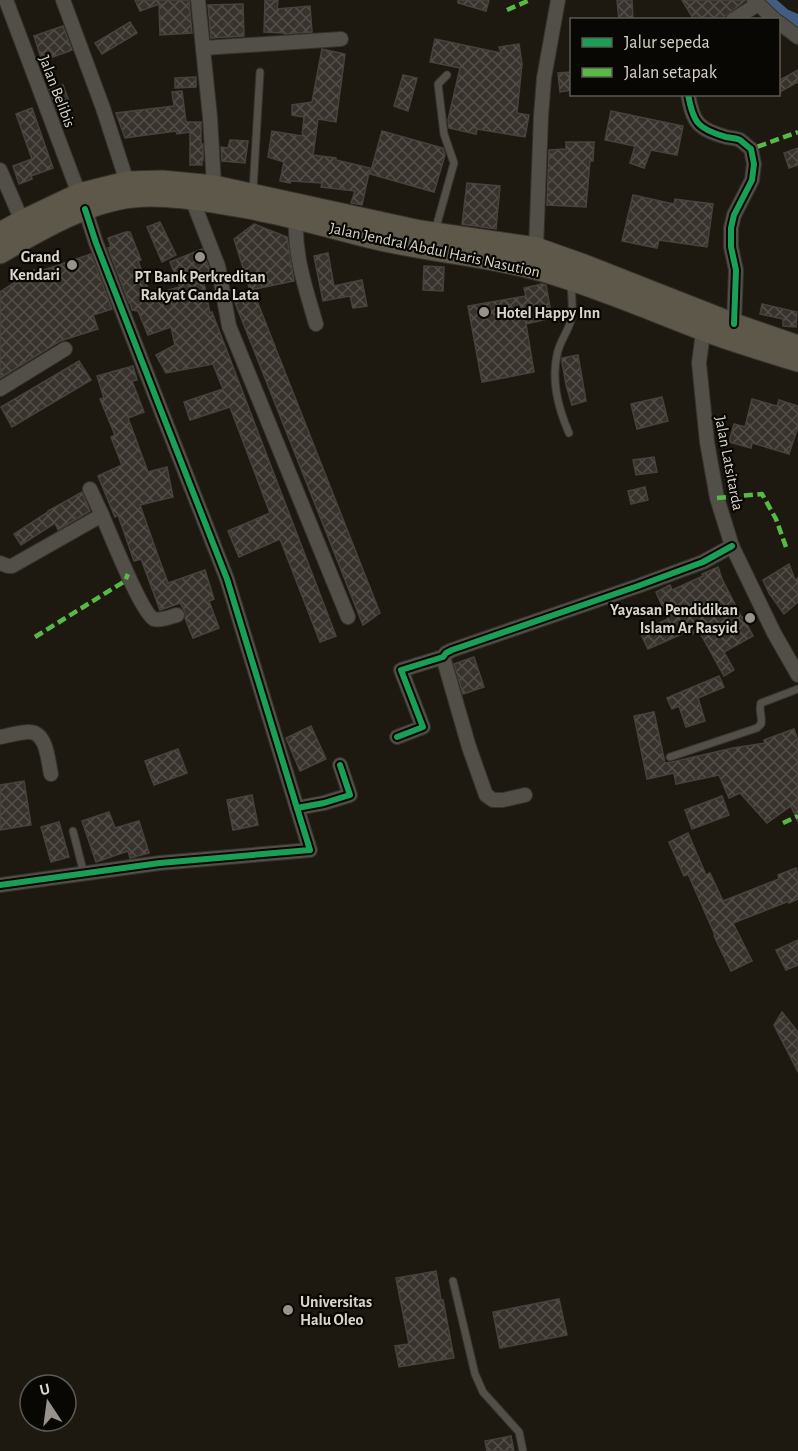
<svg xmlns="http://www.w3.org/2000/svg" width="798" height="1451" font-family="'Alegreya Sans',sans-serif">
  <defs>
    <pattern id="building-cross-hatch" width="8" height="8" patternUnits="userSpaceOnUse" patternTransform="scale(1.5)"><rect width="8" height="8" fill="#38322d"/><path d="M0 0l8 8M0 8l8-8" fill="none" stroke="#544f4a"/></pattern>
  </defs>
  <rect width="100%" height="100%" fill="#1d1911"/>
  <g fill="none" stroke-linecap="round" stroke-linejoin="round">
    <path stroke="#435c81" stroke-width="22" d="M767,6L782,19L798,26"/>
  </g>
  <g fill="url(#building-cross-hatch)" stroke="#48423d" stroke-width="1.5">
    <path d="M135,0H189L192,33L160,35L159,4L140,11Z"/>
    <path d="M265,0H278L277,9L310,6L312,32L284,34V33L264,32Z"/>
    <path d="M458,0H489L486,11L458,3Z"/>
    <path d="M617,0H632L633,20H619Z"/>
    <path d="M682,0H745V1L720,20H694Z"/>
    <path d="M243,4L244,36L211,38L208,5Z"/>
    <path d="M130,22L137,33L102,54L95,43Z"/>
    <path d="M63,26L72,50L42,61L34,36Z"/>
    <path d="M435,39L501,53L499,47L519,44L522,64L517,113L529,115L525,137L477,129L476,134L449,128L448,120L460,68L430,62Z"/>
    <path d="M322,49L345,54L336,122L318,119L313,155L336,158V160L370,168L362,205L351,203L355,191L321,187L322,183L290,181V183L280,181L284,162L268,157L272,131L302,136L304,117L292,115V105L312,102Z"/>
    <path d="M798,70V82L778,93V81Z"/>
    <path d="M572,72V90L560,92L558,73Z"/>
    <path d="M403,75L417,78L408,111L394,106Z"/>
    <path d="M196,77V87L175,88V78Z"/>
    <path d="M63,85L72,110L59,114L49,90Z"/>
    <path d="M182,91L186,122H201V144H203V160H202V165H190V132L177,134L176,131L125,138L116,113L174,106L172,92Z"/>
    <path d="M32,108L53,168L31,176L32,179L19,184L13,166L32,159L16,114Z"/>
    <path d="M611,111L683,126L677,155L651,150L644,168L630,163L635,146L605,140Z"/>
    <path d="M382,131L443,148L445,155L434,192L370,174Z"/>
    <path d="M230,140L248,141L245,163L222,161L221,147L228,148Z"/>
    <path d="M566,142H594L593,161H590L586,207L547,205L549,150L566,149Z"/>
    <path d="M798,148V165L789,168L784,153Z"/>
    <path d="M467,183L500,186L496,229L462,224Z"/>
    <path d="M633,195L674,204L675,199L713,204L707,247L659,240L657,248L622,241Z"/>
    <path d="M160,222L176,255L162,262L147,227Z"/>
    <path d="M254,224L287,237L294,281L250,290L234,239Z"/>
    <path d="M126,232H130L141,260L138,261L150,295L180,287L170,262L202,249L209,268L212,280L204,283L210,313L212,312L336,636L320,642L280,539L239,557L228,531L270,513L230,407L190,420L184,402L223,389L213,364L166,373L156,355L175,345L171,327L148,335L138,311L132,310L130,302L129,303L108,248L111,247L108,238Z"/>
    <path d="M328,253L334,286L362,280L367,306L353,308L350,296L323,301L314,256Z"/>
    <path d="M91,254L112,309L93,315L98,329L60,341L0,378V292L34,270L35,273Z"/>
    <path d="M424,266L444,267L443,291L423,290Z"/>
    <path d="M542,284L546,285L552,318L526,324L534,372L482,382L468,306L526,296L524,288Z"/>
    <path d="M234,300L257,301L380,613L363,625Z"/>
    <path d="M762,304L797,312L796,327L783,326V319L760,314Z"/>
    <path d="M578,355L586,401L572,405L566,385L562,362V358Z"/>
    <path d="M79,361L91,380L12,427L1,407Z"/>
    <path d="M133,366L137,380L132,381L144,412L128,418L148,472L167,467L173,497L140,505L157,553L168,583L205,570L214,599L209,601L219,628L193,638L185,618V612L180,603L160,610L141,559L134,561L118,515L115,517L98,476L122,465L111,437L115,435L100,399L104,398L97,376Z"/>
    <path d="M662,397L668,421L637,429L631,404Z"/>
    <path d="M752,399L777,406L779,400L798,406V427L789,454L752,443L751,448L729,442L734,424L745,427Z"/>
    <path d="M654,457L657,472L636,475L633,460Z"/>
    <path d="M645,487L648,500L631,504L628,491Z"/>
    <path d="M82,492L90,511L58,530L55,523L21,545L14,534L48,512V511Z"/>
    <path d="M789,564L795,580L798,578V602L784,614L769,593L763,580Z"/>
    <path d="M718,567L722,579L742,618L743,617L753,636L724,652L734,670L724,676L699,631L692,634L691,630L648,649L640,632L668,619L656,592L670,585L672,590L703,576L702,574Z"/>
    <path d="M474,657L484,687L463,694L454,664Z"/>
    <path d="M719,676L724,687L698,698L705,721L686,727L679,706L672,709L667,698Z"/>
    <path d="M654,712L665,763L672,762L733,748L765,743L764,740L794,729L798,741V822L791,806L767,823L740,793L729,798L719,775L676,784L674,773L647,779L634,716Z"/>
    <path d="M311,726L326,759L300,771L286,738Z"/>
    <path d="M178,749L187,773L154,785L145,761Z"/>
    <path d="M24,781L31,825L0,830V785Z"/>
    <path d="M252,795L258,825L233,830L227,800Z"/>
    <path d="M722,796L729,815L692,829L685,810Z"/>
    <path d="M109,812L115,828L139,821L149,853L130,858L128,851L96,862L82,821Z"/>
    <path d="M59,822L69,857L51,862L41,827Z"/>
    <path d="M688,833L706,875L710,873L723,901L779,879L778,875L796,868L798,874V899L789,903V901L733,923L752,961L731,971L714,936L715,935L688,874L684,876L669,842Z"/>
    <path d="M798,940V965L786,970L776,950Z"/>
    <path d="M782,1012L798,1032V1072L774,1025Z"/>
    <path d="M436,1271L441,1300H443L454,1358L399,1367L395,1346L409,1344L396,1278Z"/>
    <path d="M559,1299L567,1335L500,1348L493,1312Z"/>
    <path d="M511,1436L514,1451H487L485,1441Z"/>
  </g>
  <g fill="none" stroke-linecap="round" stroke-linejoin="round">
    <defs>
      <g id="service">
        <path d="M253,190L260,72"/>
        <path d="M435,231L454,163L444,134L438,84L447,75"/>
        <path d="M569,433C558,408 551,382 557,355C559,342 568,332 571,320C574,308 571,294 571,282"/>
        <path d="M670,757L757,728L761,724C763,717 758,710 761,703L798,689"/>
        <path d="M73,831L84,874"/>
        <path d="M453,1281L475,1374L483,1392L519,1432L523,1451"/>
      </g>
      <g id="minor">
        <path d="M6,0L79,194"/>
        <path d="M63,0L103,108L127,182"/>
        <path d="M198,0L210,117L214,186"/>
        <path d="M754,0L775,20"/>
        <path d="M733,20L758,4"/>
        <path d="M778,22L798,37"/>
        <path d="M203,48L341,39"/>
        <path d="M688,94C693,123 698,129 726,137C730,138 736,138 740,140C744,143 747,146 751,149L754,164L752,180L734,215L731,228V247L736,270L734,324"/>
        <path d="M0,170L22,221"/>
        <path d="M192,199L218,266L229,326L348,617"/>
        <path d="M85,209L96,243L162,413L227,579L297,808L324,803L350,795L340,765"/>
        <path d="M296,219C294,255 306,290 316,324"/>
        <path d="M536,248L541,116L544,78L558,0"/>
        <path d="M704,325L699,363L707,442L717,498L732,546L774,633L798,675"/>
        <path d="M0,389L65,349"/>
        <path d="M90,489L102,515"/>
        <path d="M0,563L8,566H12L102,515C109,531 142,614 154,619C161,621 170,617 177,615"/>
        <path d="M443,657L469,747L486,795L493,800H503L525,795"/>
        <path d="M0,737C8,736 22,731 30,732C47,733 48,761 51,774"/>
        <path d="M397,737L423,727L401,670L443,657L446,653L452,650L638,586L703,562L732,546"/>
        <path d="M0,885L160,863L310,850L297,808"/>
      </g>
      <g id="trunk">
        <path d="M0,233L22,221L79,194L127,182L162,181L214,186L420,231L536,248L584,265L734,324L798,346"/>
        <path d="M0,253C38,231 89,201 133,197C161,194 190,198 218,203C235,206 251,208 267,212C301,219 335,229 368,237C427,252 488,255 546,272C600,288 651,310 703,330C734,342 766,351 798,361"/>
      </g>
    </defs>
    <use href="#service" stroke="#35332d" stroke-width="9"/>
    <use href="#minor" stroke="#35332d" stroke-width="16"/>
    <use href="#trunk" stroke="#35332d" stroke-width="23"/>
    <use href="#service" stroke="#524f48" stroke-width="7"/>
    <use href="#minor" stroke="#524f48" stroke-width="14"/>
    <use href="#trunk" stroke="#5d584a" stroke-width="21"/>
    <g stroke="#58b947" stroke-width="4.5" stroke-dasharray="9 4.5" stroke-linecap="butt">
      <path d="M507,10L530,0"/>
      <path d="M746,145L751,149L798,132"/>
      <path d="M717,498L762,494L776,519L786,547"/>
      <path d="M35,637L125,581L128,574"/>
      <path d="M783,823L798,816"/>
    </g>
    <defs>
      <g id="cycleway">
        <path d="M688,94C693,123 698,129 726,137C730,138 736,138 740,140C744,143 747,146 751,149L754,164L752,180L734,215L731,228V247L736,270L734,324"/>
        <path d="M85,209L96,243L162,413L227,579L297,808L324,803L350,795L340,765"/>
        <path d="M397,737L423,727L401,670L443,657L446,653L452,650L638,586L703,562L732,546"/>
        <path d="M0,885L160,863L310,850L297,808"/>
      </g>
    </defs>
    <use href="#cycleway" stroke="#090703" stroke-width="10"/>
    <use href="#cycleway" stroke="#1a9f57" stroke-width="6"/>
  </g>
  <g fill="#97938a" stroke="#090703" stroke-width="2">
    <circle cx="200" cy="257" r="6"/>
    <circle cx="72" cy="265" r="6"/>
    <circle cx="484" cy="312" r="6"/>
    <circle cx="750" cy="618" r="6"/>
    <circle cx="288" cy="1310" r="6"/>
  </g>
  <g text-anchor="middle" stroke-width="4.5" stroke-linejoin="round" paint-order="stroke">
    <g font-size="16" fill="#d9d5cb" stroke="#090703">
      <text transform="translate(58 91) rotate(69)" y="6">Jalan Belibis</text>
      <text transform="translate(435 249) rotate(12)" y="6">Jalan Jendral Abdul Haris Nasution</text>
      <text transform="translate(730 463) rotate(79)" y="6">Jalan Latsitarda</text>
    </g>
    <g font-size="16" font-weight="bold" fill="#d9d5cb" stroke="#090703" text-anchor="end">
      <text x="60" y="262">Grand<tspan x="60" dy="18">Kendari</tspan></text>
      <text x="200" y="282" text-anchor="middle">PT Bank Perkreditan<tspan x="200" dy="18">Rakyat Ganda Lata</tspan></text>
      <text x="496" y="318" text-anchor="start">Hotel Happy Inn</text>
      <text x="738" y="615">Yayasan Pendidikan<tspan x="738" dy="18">Islam Ar Rasyid</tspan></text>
      <text x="300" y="1307" text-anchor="start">Universitas<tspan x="300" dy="18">Halu Oleo</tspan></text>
    </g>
  </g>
  <rect x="570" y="18" width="210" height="78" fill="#090703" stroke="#5c5953" stroke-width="1.5"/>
  <rect x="582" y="38" width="30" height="9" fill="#1a9f57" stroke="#5c5953" stroke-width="1.5"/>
  <text x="624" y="48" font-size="18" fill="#d9d5cb">Jalur sepeda</text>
  <rect x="582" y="68" width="30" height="9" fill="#58b947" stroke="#5c5953" stroke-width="1.5"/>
  <text x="624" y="78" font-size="18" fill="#d9d5cb">Jalan setapak</text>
  <g transform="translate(48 1403) rotate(347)"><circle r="28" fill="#090703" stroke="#5c5953" stroke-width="1.5"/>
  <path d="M0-4.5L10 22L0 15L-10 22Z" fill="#97938a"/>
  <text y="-9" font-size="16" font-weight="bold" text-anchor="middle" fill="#d9d5cb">U</text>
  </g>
</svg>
